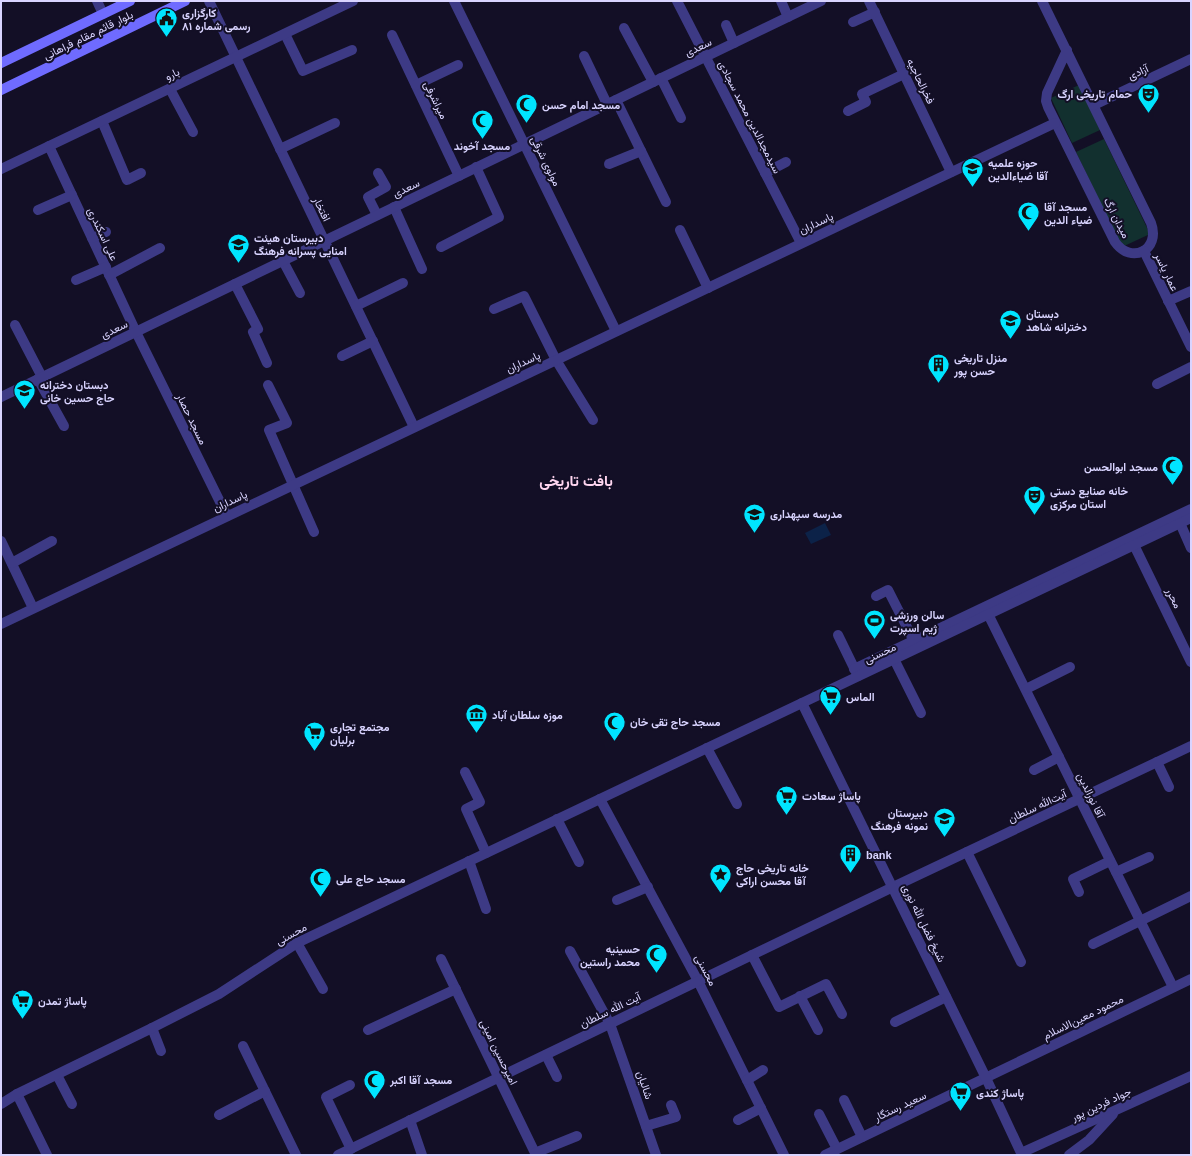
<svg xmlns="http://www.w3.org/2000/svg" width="1192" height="1156" font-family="Helvetica,Vazirmatn,sans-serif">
  <rect width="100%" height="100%" fill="#130f26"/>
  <g fill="#12302f">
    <path d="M1079,85L1100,130L1072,143L1051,98Z"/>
    <path d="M1104,139L1150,234L1122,247L1076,152Z"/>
  </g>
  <path fill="#0c2248" d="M825,523L831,535L811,544L805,533Z"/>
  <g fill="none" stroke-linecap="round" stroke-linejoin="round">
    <g stroke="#3d3a85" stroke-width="10">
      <path d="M97,1L103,14"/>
      <path d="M209,1L414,427"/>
      <path d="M677,1L801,243"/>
      <path d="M781,1L788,17"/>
      <path d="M869,1L951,172"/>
      <path d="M853,22L875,12"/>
      <path d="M726,25L734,43"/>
      <path d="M624,28L653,82"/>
      <path d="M285,34L303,71L352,50"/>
      <path d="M392,35L459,176"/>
      <path d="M584,56L607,104"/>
      <path d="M661,78L681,118"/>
      <path d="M416,85L458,65"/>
      <path d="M170,89L193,132"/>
      <path d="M616,100L666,202"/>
      <path d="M848,111L866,102L862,94L904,74"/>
      <path d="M102,121L127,180L141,173"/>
      <path d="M49,146L136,332L227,516"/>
      <path d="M280,149L335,123"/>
      <path d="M609,164L641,151"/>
      <path d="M1,169L353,1"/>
      <path d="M765,173L786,162"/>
      <path d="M394,207L422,269"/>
      <path d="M38,210L72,195"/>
      <path d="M377,215L368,197L386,187L378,173"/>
      <path d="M680,230L708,288"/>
      <path d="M92,238L106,232"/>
      <path d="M441,247L499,217L476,167"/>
      <path d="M283,261L300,293"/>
      <path d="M109,275L160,248"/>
      <path d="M76,280L106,267"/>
      <path d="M235,284L258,329L253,332L267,363"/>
      <path d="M1168,301L1191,291"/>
      <path d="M356,306L403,283"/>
      <path d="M494,309L524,296L556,360L593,420"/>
      <path d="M15,325L42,377"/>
      <path d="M342,356L373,341"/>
      <path d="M38,379L64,426"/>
      <path d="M1157,384L1191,367"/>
      <path d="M268,385L287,423L269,430L314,532"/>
      <path d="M1,397L821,1"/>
      <path d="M1180,523L1191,548"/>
      <path d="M1,541L33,608"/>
      <path d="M1134,545L1191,662"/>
      <path d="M12,563L52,541"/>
      <path d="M876,596L888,590L917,647"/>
      <path d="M988,614L1173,987"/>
      <path d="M838,635L858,676"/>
      <path d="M894,659L921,713"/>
      <path d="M1026,689L1070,667"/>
      <path d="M707,748L737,804"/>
      <path d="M1157,762L1169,787"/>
      <path d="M1034,770L1059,757"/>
      <path d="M465,772L480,802L466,809L486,853"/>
      <path d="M600,799L698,981L784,1155"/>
      <path d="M557,819L579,862"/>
      <path d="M967,852L1021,962"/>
      <path d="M469,861L486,909"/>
      <path d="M1116,872L1149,857"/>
      <path d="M1079,892L1073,879L1110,861"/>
      <path d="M617,900L648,887"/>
      <path d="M297,943L323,989"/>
      <path d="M1093,944L1191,896"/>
      <path d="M570,951L610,1024L656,1155"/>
      <path d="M752,955L779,1007L826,984L842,1014"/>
      <path d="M441,959L536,1155"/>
      <path d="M800,996L818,1030"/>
      <path d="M895,1022L946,997"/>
      <path d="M152,1028L161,1051"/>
      <path d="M368,1030L456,989"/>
      <path d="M243,1046L296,1155"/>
      <path d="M546,1055L557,1077"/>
      <path d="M57,1075L72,1104"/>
      <path d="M747,1080L763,1070"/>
      <path d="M350,1085L326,1097L351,1149"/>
      <path d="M17,1094L47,1155"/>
      <path d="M844,1100L862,1137"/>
      <path d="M819,1114L837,1149"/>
      <path d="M219,1115L265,1091"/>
      <path d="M410,1120L422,1155"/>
      <path d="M738,1120L761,1108"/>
      <path d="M646,1126L676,1117L671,1105"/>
      <path d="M535,1153L577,1136"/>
      <path d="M338,1155L893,887L1191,746"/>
      <path d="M825,1155L1191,979"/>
    </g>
    <g stroke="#3d3a85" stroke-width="10">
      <path d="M454,1L616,331"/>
      <path d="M1042,1L1151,223C1161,250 1131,265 1115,242L1048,107L1046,101L1047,93L1067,50"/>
      <path d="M1094,105L1191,59"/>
      <path d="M1144,251L1191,347"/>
      <path d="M1,624L1055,123"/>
      <path d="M854,669L1191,509"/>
      <path d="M802,703L986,1078L1022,1155"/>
      <path d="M1,1104L17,1094L152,1028L219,994L297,943L1191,518"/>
      <path d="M1021,1153L1191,1076"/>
      <path d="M1069,1155L1089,1140L1113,1114"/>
    </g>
    <g stroke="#6f6bff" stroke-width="10">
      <path d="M1,63L130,1"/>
      <path d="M1,90L185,1"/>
    </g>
  </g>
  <defs>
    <symbol id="civic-pin" viewBox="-11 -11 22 30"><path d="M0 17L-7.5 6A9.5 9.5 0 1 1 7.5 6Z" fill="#00e5ff" stroke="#130f26"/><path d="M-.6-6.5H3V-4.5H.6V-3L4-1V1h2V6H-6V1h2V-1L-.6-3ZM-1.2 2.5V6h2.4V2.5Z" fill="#111"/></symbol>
    <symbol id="theatre-pin" viewBox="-11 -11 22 30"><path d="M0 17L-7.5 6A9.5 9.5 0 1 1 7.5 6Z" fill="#00e5ff" stroke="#130f26"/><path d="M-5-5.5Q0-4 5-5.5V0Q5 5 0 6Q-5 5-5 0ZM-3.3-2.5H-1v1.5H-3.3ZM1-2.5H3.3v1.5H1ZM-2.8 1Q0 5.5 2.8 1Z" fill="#111"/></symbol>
    <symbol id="mosque-pin" viewBox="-11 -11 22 30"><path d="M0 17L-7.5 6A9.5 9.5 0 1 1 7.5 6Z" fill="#00e5ff" stroke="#130f26"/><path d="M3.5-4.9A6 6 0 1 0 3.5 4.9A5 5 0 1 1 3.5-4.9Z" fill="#111"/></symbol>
    <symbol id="university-pin" viewBox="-11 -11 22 30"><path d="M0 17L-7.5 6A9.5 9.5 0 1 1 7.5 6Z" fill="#00e5ff" stroke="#130f26"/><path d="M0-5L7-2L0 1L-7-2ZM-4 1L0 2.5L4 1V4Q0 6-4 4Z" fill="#111"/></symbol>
    <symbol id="school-pin" viewBox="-11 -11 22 30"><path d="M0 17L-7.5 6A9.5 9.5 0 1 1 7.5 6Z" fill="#00e5ff" stroke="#130f26"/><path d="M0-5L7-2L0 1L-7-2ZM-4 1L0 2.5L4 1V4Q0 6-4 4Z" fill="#111"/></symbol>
    <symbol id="building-pin" viewBox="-11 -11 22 30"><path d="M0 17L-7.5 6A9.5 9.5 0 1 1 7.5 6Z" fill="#00e5ff" stroke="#130f26"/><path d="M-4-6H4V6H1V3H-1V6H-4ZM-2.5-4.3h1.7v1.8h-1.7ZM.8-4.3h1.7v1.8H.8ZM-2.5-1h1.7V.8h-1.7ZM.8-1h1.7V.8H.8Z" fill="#111"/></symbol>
    <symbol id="stadium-pin" viewBox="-11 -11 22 30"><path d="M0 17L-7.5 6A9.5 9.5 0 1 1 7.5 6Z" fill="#00e5ff" stroke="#130f26"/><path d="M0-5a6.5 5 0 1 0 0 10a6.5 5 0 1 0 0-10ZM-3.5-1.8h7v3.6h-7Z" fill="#111"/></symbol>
    <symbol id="supermarket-pin" viewBox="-11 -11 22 30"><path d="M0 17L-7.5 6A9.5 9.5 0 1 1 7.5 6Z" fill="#00e5ff" stroke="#130f26"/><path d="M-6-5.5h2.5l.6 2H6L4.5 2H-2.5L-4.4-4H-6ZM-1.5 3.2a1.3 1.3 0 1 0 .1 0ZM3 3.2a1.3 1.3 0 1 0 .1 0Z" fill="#111"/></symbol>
    <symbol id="museum-pin" viewBox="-11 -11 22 30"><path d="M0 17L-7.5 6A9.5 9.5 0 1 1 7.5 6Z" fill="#00e5ff" stroke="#130f26"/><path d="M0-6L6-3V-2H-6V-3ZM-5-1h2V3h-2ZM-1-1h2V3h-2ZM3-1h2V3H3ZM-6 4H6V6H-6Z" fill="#111"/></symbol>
    <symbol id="sight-pin" viewBox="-11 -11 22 30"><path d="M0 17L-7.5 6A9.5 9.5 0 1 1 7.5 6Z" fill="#00e5ff" stroke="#130f26"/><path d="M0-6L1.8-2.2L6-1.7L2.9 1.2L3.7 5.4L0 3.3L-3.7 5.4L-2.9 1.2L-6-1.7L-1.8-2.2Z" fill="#111"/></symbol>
  </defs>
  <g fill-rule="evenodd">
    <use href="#civic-pin" x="154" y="6" width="25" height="34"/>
    <use href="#theatre-pin" x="1136" y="82" width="25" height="34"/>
    <use href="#mosque-pin" x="514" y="92" width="25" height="34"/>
    <use href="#mosque-pin" x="470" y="108" width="25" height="34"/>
    <use href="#university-pin" x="960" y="156" width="25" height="34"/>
    <use href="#mosque-pin" x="1016" y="200" width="25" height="34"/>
    <use href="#school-pin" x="226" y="232" width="25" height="34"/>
    <use href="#school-pin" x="998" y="308" width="25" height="34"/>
    <use href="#building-pin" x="926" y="352" width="25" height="34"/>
    <use href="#school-pin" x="12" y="378" width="25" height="34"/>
    <use href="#mosque-pin" x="1160" y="454" width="25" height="34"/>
    <use href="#theatre-pin" x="1022" y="484" width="25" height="34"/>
    <use href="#university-pin" x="742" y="502" width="25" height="34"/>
    <use href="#stadium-pin" x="862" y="608" width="25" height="34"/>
    <use href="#supermarket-pin" x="818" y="684" width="25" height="34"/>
    <use href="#museum-pin" x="464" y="702" width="25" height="34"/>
    <use href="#mosque-pin" x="602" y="710" width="25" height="34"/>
    <use href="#supermarket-pin" x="302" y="720" width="25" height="34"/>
    <use href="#supermarket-pin" x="774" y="784" width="25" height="34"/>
    <use href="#school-pin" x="932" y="806" width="25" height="34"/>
    <use href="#building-pin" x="838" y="842" width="25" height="34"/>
    <use href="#sight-pin" x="708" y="862" width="25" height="34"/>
    <use href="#mosque-pin" x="308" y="866" width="25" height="34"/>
    <use href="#mosque-pin" x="644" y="942" width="25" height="34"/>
    <use href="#supermarket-pin" x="10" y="988" width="25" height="34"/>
    <use href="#mosque-pin" x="362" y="1068" width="25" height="34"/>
    <use href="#supermarket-pin" x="948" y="1080" width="25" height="34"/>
  </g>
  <g text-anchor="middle" stroke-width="4" stroke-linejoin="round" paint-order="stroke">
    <g font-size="11" font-weight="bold" fill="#d9d4ff" stroke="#130f26" text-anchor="start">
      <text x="182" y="17">کارگزاری<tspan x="182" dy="13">رسمی شماره ۸۱</tspan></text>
      <text x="1132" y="98" text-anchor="end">حمام تاریخی ارگ</text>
      <text x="542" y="109">مسجد امام حسن</text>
      <text x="482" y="150" text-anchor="middle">مسجد آخوند</text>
      <text x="988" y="167">حوزه علمیه<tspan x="988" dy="13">آقا ضیاءالدین</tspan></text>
      <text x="1044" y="211">مسجد آقا<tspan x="1044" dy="13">ضیاء الدین</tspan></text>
      <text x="254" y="242">دبیرستان هیئت<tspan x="254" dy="13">امنایی پسرانه فرهنگ</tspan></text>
      <text x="1026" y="318">دبستان<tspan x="1026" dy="13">دخترانه شاهد</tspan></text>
      <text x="954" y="362">منزل تاریخی<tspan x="954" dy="13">حسن پور</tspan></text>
      <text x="40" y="389">دبستان دخترانه<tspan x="40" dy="13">حاج حسین خانی</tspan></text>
      <text x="1158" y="471" text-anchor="end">مسجد ابوالحسن</text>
      <text x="1050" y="495">خانه صنایع دستی<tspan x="1050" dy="13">استان مرکزی</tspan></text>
      <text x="770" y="518">مدرسه سپهداری</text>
      <text x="890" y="619">سالن ورزشی<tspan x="890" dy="13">ژیم اسپرت</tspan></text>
      <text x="846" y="701">الماس</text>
      <text x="492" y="719">موزه سلطان آباد</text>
      <text x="630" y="726">مسجد حاج تقی خان</text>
      <text x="330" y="731">مجتمع تجاری<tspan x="330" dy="13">برلیان</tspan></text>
      <text x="802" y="800">پاساژ سعادت</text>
      <text x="928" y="817" text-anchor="end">دبیرستان<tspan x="928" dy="13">نمونه فرهنگ</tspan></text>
      <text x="866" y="859">bank</text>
      <text x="736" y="872">خانه تاریخی حاج<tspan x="736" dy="13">آقا محسن اراکی</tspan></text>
      <text x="336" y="883">مسجد حاج علی</text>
      <text x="640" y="953" text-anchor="end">حسینیه<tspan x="640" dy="13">محمد راستین</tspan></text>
      <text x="38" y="1005">پاساژ تمدن</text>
      <text x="390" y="1084">مسجد آقا اکبر</text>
      <text x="976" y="1097">پاساژ کندی</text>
    </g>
    <g font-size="11" fill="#d9d4ff" stroke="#130f26">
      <text transform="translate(88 35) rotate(-26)" y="4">بلوار قائم مقام فراهانی</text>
      <text transform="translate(698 47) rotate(-26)" y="4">سعدی</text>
      <text transform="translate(1138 72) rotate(-25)" y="4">آزادی</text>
      <text transform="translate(172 74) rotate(-26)" y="4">بارو</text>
      <text transform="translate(921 81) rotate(64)" y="4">فخرالحاجیه</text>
      <text transform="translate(436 100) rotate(64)" y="4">میراشرفی</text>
      <text transform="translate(750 117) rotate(63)" y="4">سیدمجدالدین محمد سجادی</text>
      <text transform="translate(546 161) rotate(64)" y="4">مولوی شرقی</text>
      <text transform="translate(406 188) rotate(-26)" y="4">سعدی</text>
      <text transform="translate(322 209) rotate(64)" y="4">افتخار</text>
      <text transform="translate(1117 218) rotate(63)" y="4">میدان ارگ</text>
      <text transform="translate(816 223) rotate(-25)" y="4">پاسداران</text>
      <text transform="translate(103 234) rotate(65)" y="4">علی اسکندری</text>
      <text transform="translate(1167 272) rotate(64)" y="4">عمار یاسر</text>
      <text transform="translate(114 329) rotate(-26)" y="4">سعدی</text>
      <text transform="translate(523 362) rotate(-25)" y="4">پاسداران</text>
      <text transform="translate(192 419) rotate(64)" y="4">مسجد حصار</text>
      <text transform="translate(230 501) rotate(-25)" y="4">پاسداران</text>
      <text transform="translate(1174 598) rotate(64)" y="4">محرر</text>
      <text transform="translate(880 653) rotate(-25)" y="4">محسنی</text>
      <text transform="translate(1091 795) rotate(64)" y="4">آقا نورالدین</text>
      <text transform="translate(1037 806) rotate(-25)" y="4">آیت‌الله سلطان</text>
      <text transform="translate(924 923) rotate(64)" y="4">شیخ فضل الله نوری</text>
      <text transform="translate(291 934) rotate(-29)" y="4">محسنی</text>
      <text transform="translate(706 970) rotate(62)" y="4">محسنی</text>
      <text transform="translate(610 1010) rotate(-26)" y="4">آیت الله سلطان</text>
      <text transform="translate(1083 1017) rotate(-26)" y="4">محمود معین‌الاسلام</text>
      <text transform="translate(499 1052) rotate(64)" y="4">امیرحسین امینی</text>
      <text transform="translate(645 1085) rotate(71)" y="4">شالیان</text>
      <text transform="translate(1101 1104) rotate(-25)" y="4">جواد فردین پور</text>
      <text transform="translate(900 1106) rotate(-25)" y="4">سعید رستگار</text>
    </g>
    <g font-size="15" font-weight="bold" fill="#ffd6f0" stroke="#130f26">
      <text x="576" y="486">بافت تاریخی</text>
    </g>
  </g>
  <rect width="1192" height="1156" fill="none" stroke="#d9d4ff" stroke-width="4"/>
</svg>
